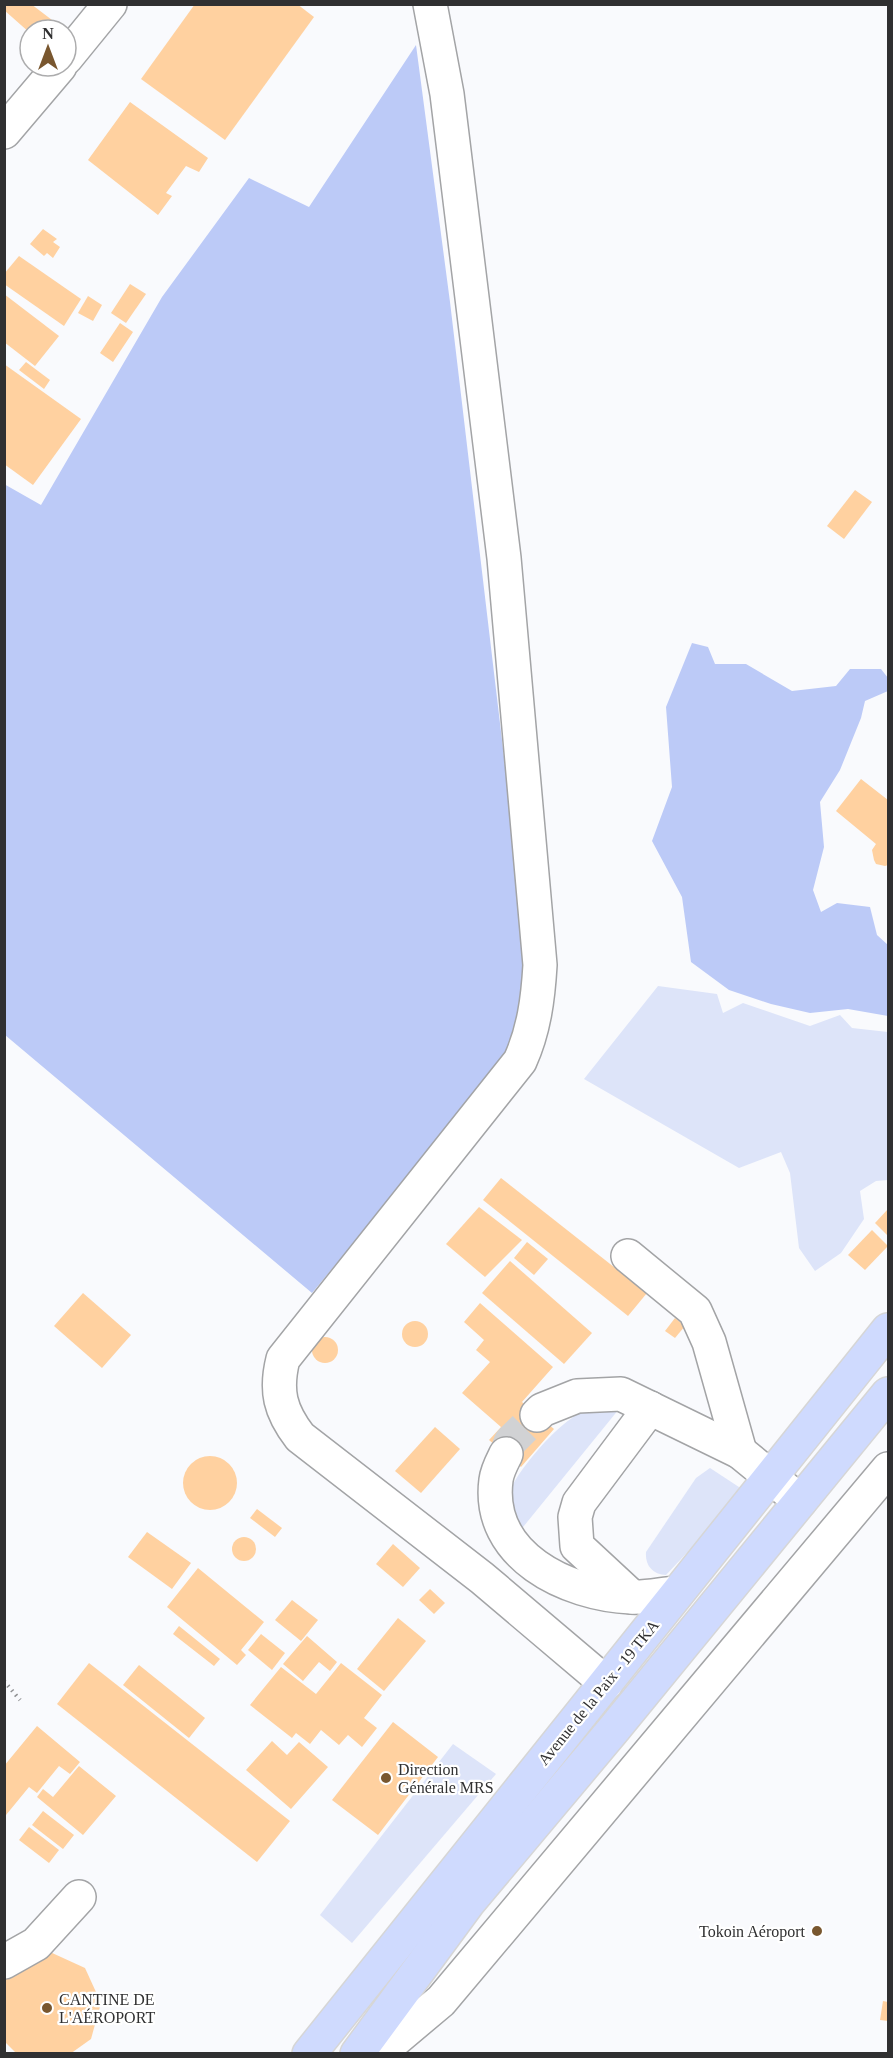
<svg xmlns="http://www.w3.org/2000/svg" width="893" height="2058" font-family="'Times New Roman',serif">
  <rect width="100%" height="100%" fill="#f9fafd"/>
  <g fill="#dde4f9">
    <path d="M658,986L717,994L723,1013L743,1003L810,1026L840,1015L852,1028L888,1032V1180L876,1181L860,1191L864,1219L841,1253L815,1271L799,1248L790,1173L781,1152L739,1168L584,1079Z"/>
    <path d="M619,1409L519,1532L509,1493C517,1471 562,1417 586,1411C596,1408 609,1409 619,1409Z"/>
    <path d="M710,1468L745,1491L666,1575C652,1574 645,1565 646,1552L696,1478Z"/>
    <path d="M453,1744L496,1774L352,1943L320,1915Z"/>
  </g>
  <g fill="#bccaf7">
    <path d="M416,45L450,302L525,934V1011L504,1061L312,1293L5,1035L4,484L41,505L162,297L249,178L309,207Z"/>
    <path d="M692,643L708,647L715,664H746L792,691L836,686L850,669H881L888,678V691L865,701L861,718L840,770L820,802L824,847L813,890L821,912L837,903L870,907L877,935L888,945V1016L848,1009L810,1013L771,1004L729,990L691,962L682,897L652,841L672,787L666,707Z"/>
  </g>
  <g fill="#ffd1a0">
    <path d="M4,4H31L52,20L45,30H30V33L4,10Z"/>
    <path d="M195,4H297L314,17L225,140L141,79Z"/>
    <path d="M130,102L208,158L199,172L186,166L166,193L172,196L158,215L88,160Z"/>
    <path d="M43,229L57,239L53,242L60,247L53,258L47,253L44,256L30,244Z"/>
    <path d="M19,256L81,299L64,326L4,284V274Z"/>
    <path d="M130,284L146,294L126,323L111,313Z"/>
    <path d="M4,294L59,336L35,366L4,342Z"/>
    <path d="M88,296L102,305L93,321L78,313Z"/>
    <path d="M120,323L133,332L113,362L100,353Z"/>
    <path d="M26,362L50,380L44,389L19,370Z"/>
    <path d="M4,364L81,419L33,485L4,464Z"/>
    <path d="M855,490L872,502L844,539L827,526Z"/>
    <path d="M861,779L888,800V865L885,866L876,864L874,860L872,850L876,844L836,811Z"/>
    <path d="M501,1178L647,1293L628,1316L483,1200Z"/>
    <path d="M479,1207L522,1240L485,1277L446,1244Z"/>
    <path d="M888,1209V1236L875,1223Z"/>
    <path d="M872,1230L888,1246L865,1270L848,1255Z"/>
    <path d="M527,1242L548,1259L534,1275L514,1258Z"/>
    <path d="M510,1261L592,1333L564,1364L482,1293Z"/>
    <path d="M83,1293L131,1335L102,1368L54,1326Z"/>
    <path d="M480,1303L553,1367L522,1402L554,1429L521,1467L489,1440L501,1427L462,1393L490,1362L476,1350L484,1340L464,1322Z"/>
    <path d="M675,1318L685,1326L675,1338L665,1331Z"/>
    <circle cx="415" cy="1334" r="13"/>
    <circle cx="325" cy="1350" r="13"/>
    <path d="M435,1427L460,1449L421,1493L395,1471Z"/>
    <circle cx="210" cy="1483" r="27"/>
    <path d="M257,1509L282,1528L275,1537L250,1518Z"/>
    <path d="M147,1532L191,1563L172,1589L128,1557Z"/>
    <circle cx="244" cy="1549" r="12"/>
    <path d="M393,1544L420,1568L403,1587L376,1564Z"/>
    <path d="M198,1568L264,1622L241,1650L246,1655L237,1665L167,1607Z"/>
    <path d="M430,1589L445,1603L434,1614L419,1600Z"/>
    <path d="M292,1600L318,1620L301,1641L275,1620Z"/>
    <path d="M398,1618L426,1641L384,1691L357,1669Z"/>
    <path d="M179,1626L220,1659L214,1666L173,1634Z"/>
    <path d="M261,1634L285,1653L272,1670L248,1650Z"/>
    <path d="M307,1636L337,1662L330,1671L319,1662L303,1681L283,1664Z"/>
    <path d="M89,1663L290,1821L257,1862L57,1704Z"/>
    <path d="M341,1663L382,1695L364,1718L377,1728L362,1747L348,1735L339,1745L321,1730L310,1744L296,1733L292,1738L250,1705L281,1667L316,1694Z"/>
    <path d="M139,1665L205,1718L189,1738L123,1685Z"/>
    <path d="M393,1722L438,1757L378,1835L332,1800Z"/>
    <path d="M37,1726L80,1762L70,1774L59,1766L37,1793L29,1787L6,1815L4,1766Z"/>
    <path d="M272,1741L287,1755L299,1742L328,1767L291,1809L246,1770Z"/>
    <path d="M79,1766L116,1796L83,1835L37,1797L43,1789L53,1797Z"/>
    <path d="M43,1811L74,1835L63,1849L32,1825Z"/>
    <path d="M29,1827L59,1850L49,1863L19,1840Z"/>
    <path d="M50,1952L85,1968L101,2003L91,2039L70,2054H17L4,2041V1973Z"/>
    <path d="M883,2001L888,2002V2021L880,2020Z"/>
  </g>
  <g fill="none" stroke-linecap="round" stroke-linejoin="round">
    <path stroke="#d1d2d4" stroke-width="33" stroke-dasharray="33 16" stroke-linecap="butt" d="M506,1454L510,1442L537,1415"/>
    <defs>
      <g id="minor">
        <path d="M430,4L447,94L504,558L540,965C538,999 534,1030 520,1061L283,1359C275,1391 280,1411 300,1437L482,1578L606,1683"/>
        <path d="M66,58L110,4"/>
        <path d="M4,132L60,66"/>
        <path d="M628,1256L695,1311L709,1342L740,1452"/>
        <path d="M537,1415L542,1410L577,1396L621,1394L740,1452L800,1501"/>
        <path d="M506,1454C502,1462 497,1471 496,1480C486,1556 567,1594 631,1597C646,1598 662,1594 677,1593"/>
        <path d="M632,1597L577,1546L575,1517L579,1503L650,1408"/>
        <path d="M4,1962L36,1944L79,1897"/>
        <path d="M378,2054L441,2001L888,1469"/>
      </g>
      <g id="major">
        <path d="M309,2054L888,1330"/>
        <path d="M357,2054L468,1903L614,1729L888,1394"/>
      </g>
    </defs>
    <use href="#minor" stroke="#a3a4a6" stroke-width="36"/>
    <use href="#major" stroke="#d6d6d6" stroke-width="36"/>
    <path stroke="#8f9092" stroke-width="4" stroke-dasharray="1.5 4.5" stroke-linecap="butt" d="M4,1681L20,1700"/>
    <use href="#minor" stroke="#fff" stroke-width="33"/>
    <use href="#major" stroke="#cfdafe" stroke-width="33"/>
  </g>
  <g fill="#79572f" stroke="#fff" stroke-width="2">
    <circle cx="386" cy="1778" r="6"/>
    <circle cx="817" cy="1931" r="6"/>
    <circle cx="47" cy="2008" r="6"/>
  </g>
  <g text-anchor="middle" stroke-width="4.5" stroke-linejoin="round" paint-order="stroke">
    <g font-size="16" fill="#303031" stroke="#fff">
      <text transform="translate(598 1692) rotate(-51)" y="6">Avenue de la Paix - 19 TKA</text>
    </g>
    <g font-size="16" fill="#303031" stroke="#fff" text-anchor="start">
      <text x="398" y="1775">Direction<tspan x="398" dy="18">Générale MRS</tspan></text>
      <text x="805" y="1937" text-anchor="end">Tokoin Aéroport</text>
      <text x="59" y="2005">CANTINE DE<tspan x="59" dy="18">L'AÉROPORT</tspan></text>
    </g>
  </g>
  <rect width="893" height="2058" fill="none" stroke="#303031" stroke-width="12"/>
  <g transform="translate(48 48)"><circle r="28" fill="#ffffff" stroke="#acacad" stroke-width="1.5"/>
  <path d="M0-4.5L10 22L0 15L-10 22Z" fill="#79572f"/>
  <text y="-9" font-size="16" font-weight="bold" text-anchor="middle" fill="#303031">N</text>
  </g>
</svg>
